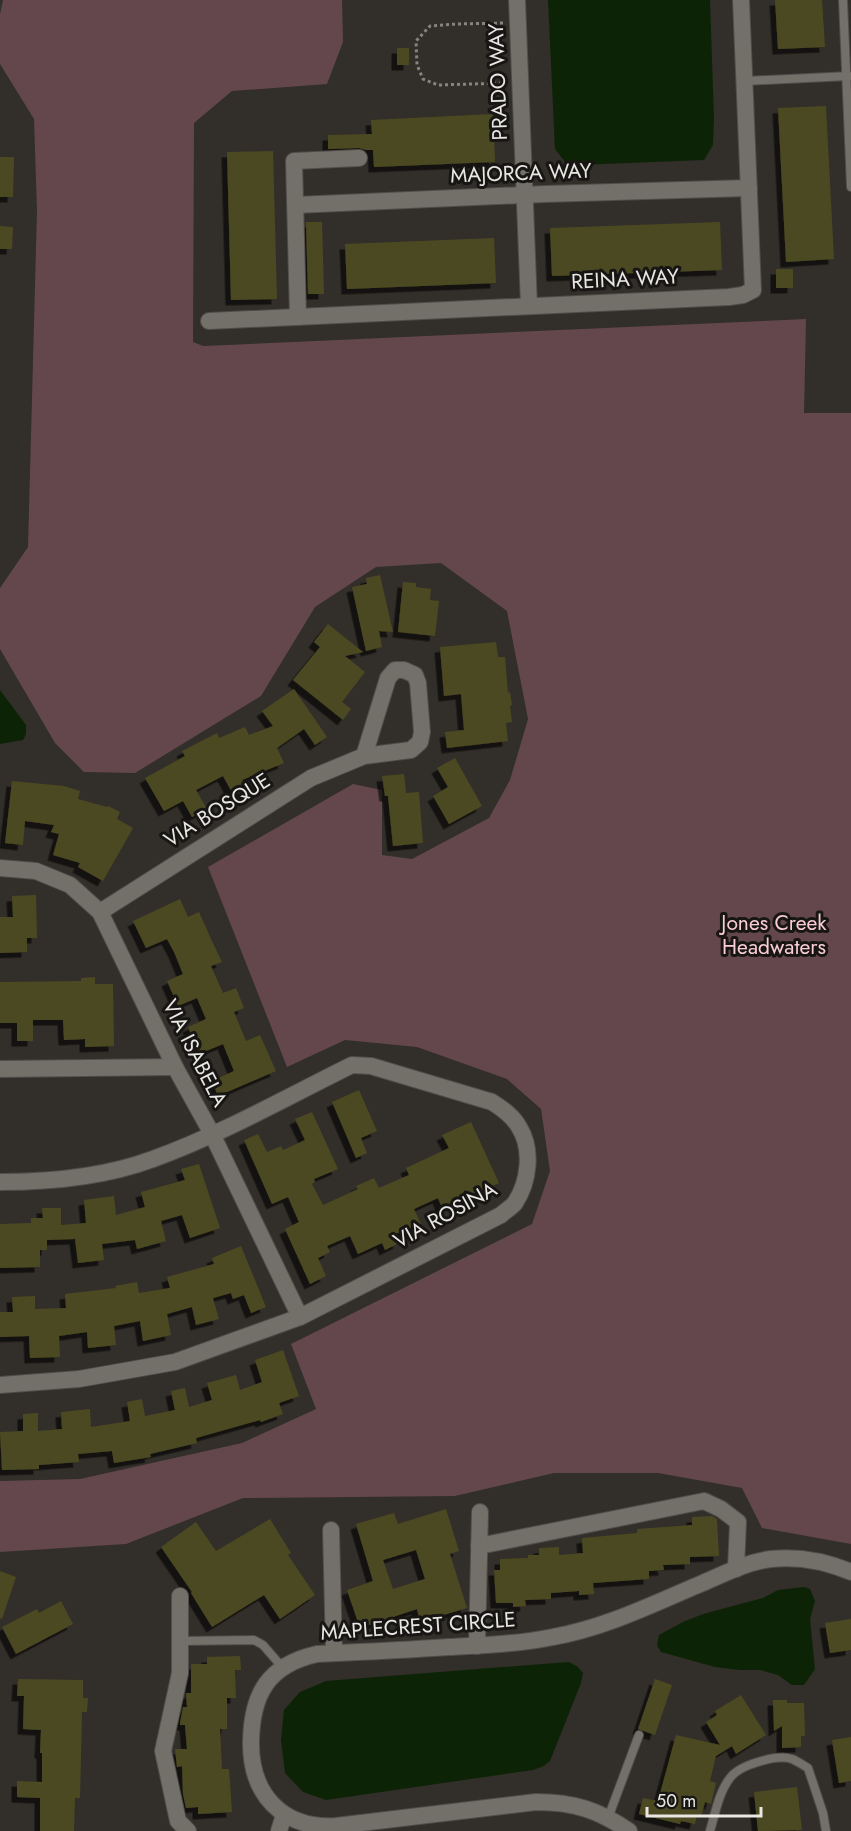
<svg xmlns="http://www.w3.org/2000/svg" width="851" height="1831" font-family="Jost,sans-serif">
  <defs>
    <filter id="shadow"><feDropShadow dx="-5.5" dy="5.5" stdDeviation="0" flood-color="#0009"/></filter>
  </defs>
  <rect width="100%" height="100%" fill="#322e29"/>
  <path fill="#63474d" d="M3,0H342L343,42L327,84L232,91L194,123L193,342L203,346L806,319L804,413H851V1544L762,1528L742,1488L658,1473H554L455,1496L243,1498L126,1544L0,1552V1481L80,1479L242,1443L316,1409L291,1344L532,1224L550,1171L541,1109L507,1079L417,1047L345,1040L287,1067L208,867L353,784L382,790V855L412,859L489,818L510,780L528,719L507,611L441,563L376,567L315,607L261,696L135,773L84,772L55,743L0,649V588L28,547L37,211L34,119L0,64V14Z"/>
  <g fill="#0d2306">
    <path d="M548,0H710L714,119L713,145L704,160L578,165L565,162L555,149Z"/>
    <path d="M0,690L26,725V734L23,740L0,744Z"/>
    <path d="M804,1587L810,1589L815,1601L810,1619L815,1669L804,1685H792L778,1675L760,1670H740L715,1667L661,1652L657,1645L659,1635L683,1622L703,1614L763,1598L778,1590Z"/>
    <path d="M569,1662L578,1667L583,1673L581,1683L550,1761L544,1766L533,1770L326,1800L303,1792L285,1773L281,1740L284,1710L300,1692L326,1681Z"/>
  </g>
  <g fill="#4c4922" fill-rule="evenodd" filter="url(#shadow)">
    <path d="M775,0H822L825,47L778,49Z"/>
    <rect x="397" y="48" width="12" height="17"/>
    <path d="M826,106L834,259L786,262L778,108Z"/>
    <path d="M493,114L495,162L374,167L373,150H366L359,148L328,149V135L372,134L371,120Z"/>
    <path d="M273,151L277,299L231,300L227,152Z"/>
    <path d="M0,157H14L13,197H0Z"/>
    <path d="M306,222H322L324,294H308Z"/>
    <path d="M720,222L722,270L552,276L550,228Z"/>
    <path d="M0,226L13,227L12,249H0Z"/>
    <path d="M494,238L496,283L347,289L345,244Z"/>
    <rect x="776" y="269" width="17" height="19"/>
    <path d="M380,575L393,632L379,631L382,647L366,651L352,587L367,584L366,578Z"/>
    <path d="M403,582L416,583V587L431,589L430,600L439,601L435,636L398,632Z"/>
    <path d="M328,624L363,652L345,656L365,672L342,702L351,709L343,720L293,680L320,647L314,642Z"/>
    <path d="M496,642L498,657H505L508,693L510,692L512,705L510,706L512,722L506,723L508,741L447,748L445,732L464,730L461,694L444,696L440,647Z"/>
    <path d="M294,689L327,737L315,745L304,729L277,748L284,763L242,780L247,789L234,796L223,776L196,790L207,809L192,817L183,801L164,811L145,778L185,756L182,751L217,733L219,738L245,727L249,735L273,726L262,711Z"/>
    <path d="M455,758L482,806L449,824L433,796L448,787L437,768Z"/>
    <path d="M404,774L406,793L419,792L423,843L393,846L388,796H385L382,776Z"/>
    <path d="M12,781L64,786L80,791L78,799L107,807L108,806L120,812L117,819L133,828L103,881L78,867L80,863L53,855L59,834L51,832L54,825L25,821L23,845L5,843Z"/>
    <path d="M36,895L37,938H27V952L0,953V917H13L12,896Z"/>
    <path d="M180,899L188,917L199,912L211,939L222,962L211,966L223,993L236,988L244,1008L234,1012L246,1041L260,1035L276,1071L218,1096L212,1081L234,1071L223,1044L199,1054L188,1027L206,1019L197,998L178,1006L167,981L183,974L174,952L167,939L146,948L133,921Z"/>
    <path d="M95,977V984H113L114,1046L85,1047V1039L64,1040L63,1020H33V1041H17V1023H0V982L81,981V978Z"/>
    <path d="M359,1090L377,1131L361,1138L367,1153L356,1158L332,1102Z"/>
    <path d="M312,1112L338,1169L314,1179L315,1182L312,1184L323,1205L358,1189L356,1186L374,1178L379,1188L409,1175L406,1168L449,1148L442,1135L471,1122L499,1183L442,1208L438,1198L414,1209L421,1224L395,1234L399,1243L385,1250L382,1243L358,1254L350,1236L327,1246L330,1252L318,1258L326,1276L310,1284L285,1229L299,1222L288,1197L272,1204L244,1140L258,1134L267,1152L281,1146L283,1150L305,1140L295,1119Z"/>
    <path d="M199,1164L220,1228L190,1238L182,1215L161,1221L166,1241L137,1249L135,1240L102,1244L104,1260L78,1263L75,1239L47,1240V1250H40V1267L0,1268V1224L31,1223V1218H43L42,1208H61V1225L86,1223L84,1200L114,1196L116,1215L145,1207L141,1192L185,1180L181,1169Z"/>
    <path d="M241,1246L266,1307L251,1313L244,1295L233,1299L231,1293L213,1298L219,1319L196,1325L192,1307L167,1314L171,1335L143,1341L140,1321L114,1326L116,1345L88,1348L87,1332L59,1336L60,1357L30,1358L29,1336L0,1337V1312H13L12,1297L35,1296V1309L66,1308L65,1294L116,1288L115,1286L137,1282L139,1293L170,1288L167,1277L214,1264L212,1258Z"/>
    <path d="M283,1350L299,1396L279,1403L283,1414L261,1422L260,1420L196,1438L197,1443L150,1454L151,1457L114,1463L112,1451L78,1454L79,1462L39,1465V1469L2,1470L0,1432L23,1431V1414L38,1413V1431L62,1429L61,1412L90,1409L91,1427L130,1421L127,1402L142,1399L145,1416L175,1410L171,1391L185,1388L189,1407L212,1400L207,1383L236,1375L240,1390L262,1382L255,1360Z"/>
    <path d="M446,1509L459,1551L450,1554L467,1608L420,1622L417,1609L360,1628L347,1590L373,1581L356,1524L394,1513L398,1524ZM416,1550L425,1579L393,1589L383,1560Z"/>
    <path d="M712,1516L717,1519L719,1556L690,1557V1564L663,1565L664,1570L649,1571V1579L593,1583L594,1594L579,1595V1591L551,1593V1599L525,1600L526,1606L513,1607V1603H496L494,1570H500V1559L528,1558V1555H539V1548L559,1547V1555L583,1553L582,1538L637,1533V1529L692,1525V1517Z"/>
    <path d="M270,1519L291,1553L288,1555L315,1595L280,1619L264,1595L212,1627L191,1593L192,1592L161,1547L196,1522L216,1551Z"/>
    <path d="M0,1571L16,1577L2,1619L0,1618Z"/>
    <path d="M61,1601L73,1624L16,1654L2,1627L37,1609L39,1613Z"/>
    <path d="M851,1619V1650L830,1653L825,1623Z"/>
    <path d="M240,1656L241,1670H235L236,1698H227V1729H220L222,1769H229L232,1812L198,1814V1807L186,1808L183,1794L182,1766L177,1767L175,1749H187L185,1725H180V1723L183,1707H187L186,1693H191V1664H207V1657Z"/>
    <path d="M18,1679L83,1680V1698H88L87,1712H82L80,1798H75L74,1831H40V1798L17,1797V1781L42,1782V1753H40L41,1730L23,1729L24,1696H17Z"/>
    <path d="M655,1679L672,1685L655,1735L638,1729Z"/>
    <path d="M741,1695L766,1735L736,1754L732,1746L716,1756L710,1781L716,1783L711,1804L705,1802L701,1817L697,1816L695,1824L681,1821L680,1824L639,1814L643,1798L658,1801L676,1735L720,1745L706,1722L717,1715L715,1711Z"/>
    <path d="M773,1700H787V1703H804L805,1736H801V1747L782,1748V1726L774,1731Z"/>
    <path d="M851,1737V1781L839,1783L832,1740Z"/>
    <path d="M797,1787L802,1830L758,1831L754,1792Z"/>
  </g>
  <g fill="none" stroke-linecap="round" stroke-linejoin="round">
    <defs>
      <g id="service">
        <path d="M843,0L851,187"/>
        <path d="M745,81L849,76"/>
        <path d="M180,1641L254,1640L263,1645L283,1668"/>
        <path d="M608,1818L639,1735"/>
        <path d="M710,1831C715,1814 719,1792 730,1778C739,1765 777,1754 792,1759C797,1761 803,1765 808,1768L823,1813L826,1831"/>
      </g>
      <g id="minor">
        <path d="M517,0L529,306"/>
        <path d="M296,205L545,194L749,188"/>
        <path d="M298,317L294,161L359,158"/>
        <path d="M209,321L729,297L743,295L753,290L741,0"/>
        <path d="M0,868L36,871L70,885L100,912L175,1067L212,1134L300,1317"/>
        <path d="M100,912L311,778L364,756L411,750L420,742L422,732L418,683L415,675L404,670H395L388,678L364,756"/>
        <path d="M0,1069L175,1067"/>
        <path d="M0,1182C51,1182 105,1177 153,1159C222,1134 287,1097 352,1065L371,1066L492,1102C503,1109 513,1116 519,1127C533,1149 529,1182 515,1203C512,1207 505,1211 501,1215L300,1317L175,1362L79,1379L0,1385"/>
        <path d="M331,1530L334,1653"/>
        <path d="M479,1546L704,1501L721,1509L738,1522L736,1569"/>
        <path d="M180,1596V1673L163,1751L178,1821L188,1831"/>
        <path d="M477,1646L480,1512"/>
        <path d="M279,1831L284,1815"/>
        <path d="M629,1831C598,1810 574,1802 536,1802L336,1826C282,1829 250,1794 251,1741C252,1694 268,1665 317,1654C361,1652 405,1650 449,1647C484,1645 519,1644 553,1637C604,1628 651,1605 698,1585C722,1575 746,1562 771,1559C799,1556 825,1561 851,1572"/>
      </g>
    </defs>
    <use href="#service" stroke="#504c49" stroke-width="10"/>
    <use href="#minor" stroke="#504c49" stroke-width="18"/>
    <path stroke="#878480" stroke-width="3" stroke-dasharray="3 3" stroke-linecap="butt" d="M503,23L457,24L430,26L416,41L417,65L423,79L438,85L507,83"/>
    <use href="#service" stroke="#736f69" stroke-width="8"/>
    <use href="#minor" stroke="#736f69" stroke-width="16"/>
  </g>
  <g text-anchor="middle" stroke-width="6" stroke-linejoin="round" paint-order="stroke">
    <g font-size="21" fill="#e9e7e4" stroke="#181614">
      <text transform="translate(498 82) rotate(-92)" y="7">PRADO WAY</text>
      <text transform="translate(521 173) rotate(-2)" y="7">MAJORCA WAY</text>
      <text transform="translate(625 279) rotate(-3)" y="7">REINA WAY</text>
      <text transform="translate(217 810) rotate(-32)" y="7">VIA BOSQUE</text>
      <text transform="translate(195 1053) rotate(63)" y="7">VIA ISABELA</text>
      <text transform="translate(445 1215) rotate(-29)" y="7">VIA ROSINA</text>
      <text transform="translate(418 1626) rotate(-4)" y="7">MAPLECREST CIRCLE</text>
    </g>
    <g font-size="21" fill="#f9ccd6" stroke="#181614">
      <text x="774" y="930">Jones Creek<tspan x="774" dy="24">Headwaters</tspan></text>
    </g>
  </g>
  <path d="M647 1807v9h114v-9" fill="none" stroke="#e9e7e4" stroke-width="3"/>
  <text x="656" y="1807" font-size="18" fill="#e9e7e4" stroke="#181614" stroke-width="4.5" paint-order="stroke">50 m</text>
</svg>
